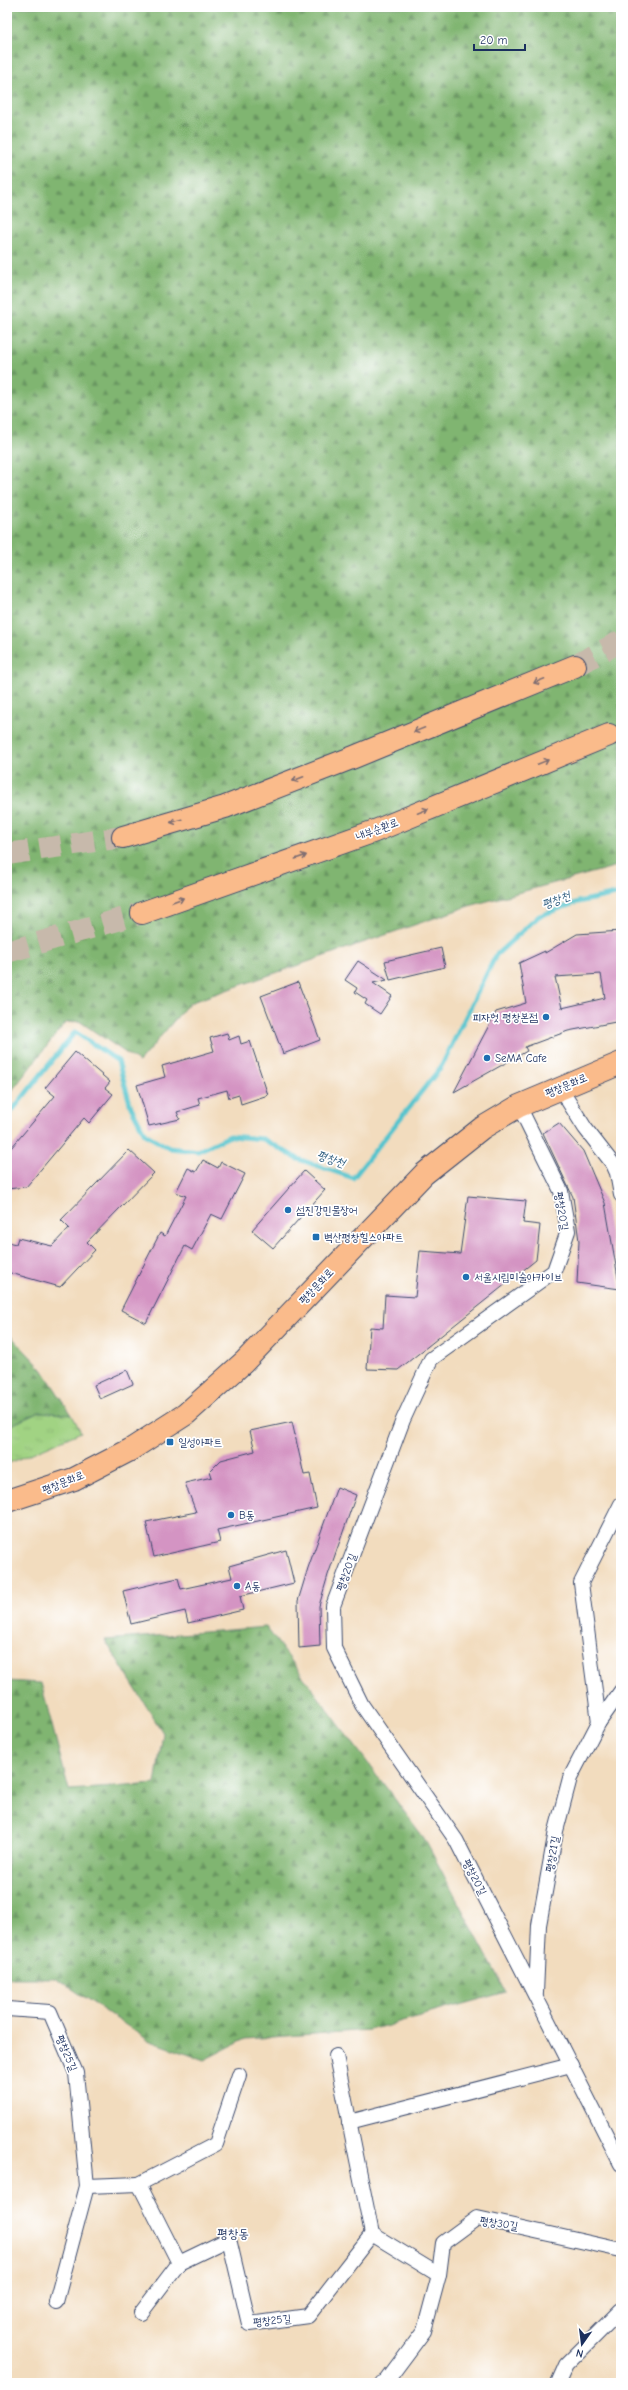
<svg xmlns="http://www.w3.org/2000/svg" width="628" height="2390" font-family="'Comic Neue','Poor Story',sans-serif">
  <defs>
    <pattern id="forest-firs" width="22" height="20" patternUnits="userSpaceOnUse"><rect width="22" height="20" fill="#80b571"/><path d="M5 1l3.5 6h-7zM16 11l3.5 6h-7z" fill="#689460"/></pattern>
    <pattern id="park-tufts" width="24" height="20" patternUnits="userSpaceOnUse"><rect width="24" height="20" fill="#a1d383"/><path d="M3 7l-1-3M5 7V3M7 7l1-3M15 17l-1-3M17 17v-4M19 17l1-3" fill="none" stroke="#8ab574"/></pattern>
  </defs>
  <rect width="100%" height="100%" fill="#fff"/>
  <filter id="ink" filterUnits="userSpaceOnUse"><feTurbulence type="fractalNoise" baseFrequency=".025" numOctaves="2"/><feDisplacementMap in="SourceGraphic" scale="8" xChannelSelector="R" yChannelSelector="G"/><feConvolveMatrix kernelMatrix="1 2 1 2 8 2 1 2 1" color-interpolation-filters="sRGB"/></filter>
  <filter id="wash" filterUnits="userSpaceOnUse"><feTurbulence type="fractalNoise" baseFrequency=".012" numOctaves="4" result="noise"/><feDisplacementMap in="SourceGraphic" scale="16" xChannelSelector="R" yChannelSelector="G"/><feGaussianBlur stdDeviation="0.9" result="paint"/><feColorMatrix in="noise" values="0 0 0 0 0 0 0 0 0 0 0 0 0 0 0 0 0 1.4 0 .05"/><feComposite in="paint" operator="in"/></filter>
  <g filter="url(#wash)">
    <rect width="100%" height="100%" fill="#f2dcbe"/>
    <g fill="url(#forest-firs)" stroke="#4e7268">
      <path d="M7,7H621V865L469,906L189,1003L139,1062L79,1021L65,1023L7,1097Z"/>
      <path d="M7,1332L42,1369L72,1415L40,1412L7,1427Z"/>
      <path d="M266,1627L424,1838L506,1992L370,2030L245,2039L204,2060L148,2040L56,1978H7V1681L41,1683L69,1790L155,1784L163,1733L105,1640Z"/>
    </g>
    <path fill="url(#park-tufts)" stroke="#5e8170" d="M40,1412L72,1415L81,1432L7,1464V1427Z"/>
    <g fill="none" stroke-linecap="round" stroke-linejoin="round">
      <path stroke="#56c4cd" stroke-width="5" d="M7,1117L75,1032L118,1061L131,1107L145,1134L169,1148L198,1151L230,1136L263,1139L298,1159L353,1178L441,1067L496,955L539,916L578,902L621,893"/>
    </g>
    <g id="blocks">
      <g fill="#d494c3" fill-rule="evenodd">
        <path d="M621,931V1021L568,1031L525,1047L527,1051L454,1092L496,1012L526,1003L519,963L545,951V953L577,934ZM601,974L605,998L562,1008L555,977Z"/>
        <path d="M441,948L445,967L390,980L385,961Z"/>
        <path d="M358,961L387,980L373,983L392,996L380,1014L365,1004L367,1000L355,992L357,988L345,980Z"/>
        <path d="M298,982L320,1040L283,1054L261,996Z"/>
        <path d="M227,1033L229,1040L239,1036L241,1044L250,1041L268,1095L241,1104L239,1095L229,1098L227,1090L198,1098L200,1105L177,1112L180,1119L149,1126L137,1085L165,1077L162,1066L214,1051L210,1038Z"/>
        <path d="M75,1052L110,1082L105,1088L113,1094L89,1123L84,1118L26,1187L7,1189V1148H11L55,1096L45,1088Z"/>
        <path d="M559,1123L583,1151L605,1203L620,1289L577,1283L579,1241L573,1197L543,1133Z"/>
        <path d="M129,1150L154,1173L87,1242L95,1250L60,1287L7,1272V1242L16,1244L18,1238L52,1246L69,1228L61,1220Z"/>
        <path d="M203,1160L218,1168L221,1162L245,1174L222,1219L211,1214L192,1250L185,1246L146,1323L121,1310L160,1233L165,1236L186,1196L176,1192L188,1168L196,1172Z"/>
        <path d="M304,1171L325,1190L273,1248L252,1230Z"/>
        <path d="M468,1196L526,1201L523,1223L540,1225L536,1260L398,1370L367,1369L370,1327L383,1328L385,1295L415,1297L420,1251L460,1254Z"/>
        <path d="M127,1370L133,1384L100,1399L94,1385Z"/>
        <path d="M292,1422L304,1475L310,1474L317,1508L217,1530L220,1542L154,1557L146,1522L196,1512L185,1483L212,1477L210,1471L221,1460L255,1451L250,1431Z"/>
        <path d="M337,1487L356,1495L328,1575L319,1606L320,1646L299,1648L298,1601L308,1568Z"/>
        <path d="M286,1550L294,1583L240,1596L243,1610L188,1623L185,1611L131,1624L123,1591L178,1578L181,1589L232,1578L229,1566Z"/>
      </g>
    </g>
  </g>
  <g filter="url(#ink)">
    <use href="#blocks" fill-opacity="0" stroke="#3b496c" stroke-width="1"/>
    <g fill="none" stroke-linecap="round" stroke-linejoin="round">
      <g stroke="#c7b9ab" stroke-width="22" stroke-dasharray="22 11" stroke-linecap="butt">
        <path d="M575,666L621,641"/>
        <path d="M7,854L123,837"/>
        <path d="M7,952L142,913"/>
      </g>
      <defs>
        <g id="street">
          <path d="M560,1088L585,1128L613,1164L617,1173L621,1195"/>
          <path d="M519,1106L561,1191L568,1231L554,1271L431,1359L403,1420L333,1606L334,1648L362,1705L456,1840L621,2164"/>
          <path d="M599,1722L581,1583L621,1504"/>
          <path d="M536,1993L539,1925L556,1831L570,1778L599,1722L621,1691"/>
          <path d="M7,2009L50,2012L76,2073L87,2186L139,2184L179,2263L229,2239L249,2324L308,2316L372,2234"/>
          <path d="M336,2056L372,2234L439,2275"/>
          <path d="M349,2122L571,2065"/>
          <path d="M139,2184L216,2144L239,2075"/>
          <path d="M56,2302L87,2186"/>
          <path d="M141,2313L179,2263"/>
          <path d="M383,2383L386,2382L424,2331L439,2275L443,2243L477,2218L621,2250"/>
          <path d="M558,2383L566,2365L621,2310"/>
        </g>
        <path id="primary" d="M7,1501L74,1479L130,1450L186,1414L244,1362L424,1174L482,1128L519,1106L621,1063"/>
        <g id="highway">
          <path d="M123,837L225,807L354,757L575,666"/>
          <path d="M142,913L375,831L609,735"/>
        </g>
      </defs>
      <use href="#street" stroke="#3b496c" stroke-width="16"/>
      <use href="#primary" stroke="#3b496c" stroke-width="24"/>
      <use href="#highway" stroke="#3b496c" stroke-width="24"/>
      <use href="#street" stroke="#fff" stroke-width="14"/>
      <use href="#primary" stroke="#fabb8b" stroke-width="22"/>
      <use href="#highway" stroke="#fabb8b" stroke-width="22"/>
    </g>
    <defs><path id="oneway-shaft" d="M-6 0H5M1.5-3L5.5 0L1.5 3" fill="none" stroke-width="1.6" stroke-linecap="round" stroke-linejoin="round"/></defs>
    <g stroke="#7f6e72">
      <use href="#oneway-shaft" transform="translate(539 681) rotate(158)"/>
      <use href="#oneway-shaft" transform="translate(419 730) rotate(158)"/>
      <use href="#oneway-shaft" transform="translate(543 762) rotate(-22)"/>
      <use href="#oneway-shaft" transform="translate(298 779) rotate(159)"/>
      <use href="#oneway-shaft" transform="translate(423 811) rotate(-22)"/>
      <use href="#oneway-shaft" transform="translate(176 821) rotate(164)"/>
      <use href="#oneway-shaft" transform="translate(301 857) rotate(-19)"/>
      <use href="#oneway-shaft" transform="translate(178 900) rotate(-20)"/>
    </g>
  </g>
  <g fill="#1f6fb2" stroke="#fff" stroke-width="1.5">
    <circle cx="546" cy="1017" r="4"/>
    <circle cx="487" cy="1058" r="4"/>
    <circle cx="288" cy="1210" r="4"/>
    <rect x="312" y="1233" width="8" height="8" rx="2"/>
    <circle cx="466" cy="1277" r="4"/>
    <rect x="166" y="1438" width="8" height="8" rx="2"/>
    <circle cx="231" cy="1515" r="4"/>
    <circle cx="237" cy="1586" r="4"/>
  </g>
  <g text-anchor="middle" stroke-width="3.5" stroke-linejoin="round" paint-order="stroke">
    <g font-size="11" fill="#1b2f5e" stroke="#fff">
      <text transform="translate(377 829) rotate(-21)" y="4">내부순환로</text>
      <text transform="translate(566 1085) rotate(-23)" y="4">평창문화로</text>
      <text transform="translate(562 1211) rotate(81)" y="4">평창20길</text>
      <text transform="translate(316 1286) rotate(-47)" y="4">평창문화로</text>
      <text transform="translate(63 1482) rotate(-22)" y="4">평창문화로</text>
      <text transform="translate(346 1572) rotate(-70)" y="4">평창20길</text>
      <text transform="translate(552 1854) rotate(-80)" y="4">평창21길</text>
      <text transform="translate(475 1877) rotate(63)" y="4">평창20길</text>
      <text transform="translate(67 2053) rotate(68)" y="4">평창25길</text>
      <text transform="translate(499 2223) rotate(9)" y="4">평창30길</text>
      <text transform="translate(272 2320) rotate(-6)" y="4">평창25길</text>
    </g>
    <g font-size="11" fill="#1b2f5e" stroke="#fff" text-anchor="start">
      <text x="538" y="1021" text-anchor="end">피자헛 평창본점</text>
      <text x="495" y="1062">SeMA Cafe</text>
      <text x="296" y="1214">섬진강민물장어</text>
      <text x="324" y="1241">벽산평창힐스아파트</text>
      <text x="474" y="1281">서울시립미술아카이브</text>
      <text x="178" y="1446">일성아파트</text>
      <text x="239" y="1519">B동</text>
      <text x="245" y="1590">A동</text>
    </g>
    <g font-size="12" font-style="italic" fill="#2d5c7f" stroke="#fff">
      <text transform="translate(556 900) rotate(-20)" y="4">평창천</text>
      <text transform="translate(331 1159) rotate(19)" y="4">평창천</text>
    </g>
    <g font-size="13" fill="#1b2f5e" stroke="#fff">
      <text x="233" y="2238">평창동</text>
    </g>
  </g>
  <rect width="628" height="2390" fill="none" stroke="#fff" stroke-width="24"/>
  <g transform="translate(582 2344) rotate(194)" stroke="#ffffff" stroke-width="3" paint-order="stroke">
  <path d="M0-3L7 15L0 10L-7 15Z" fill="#1b2f5e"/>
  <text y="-6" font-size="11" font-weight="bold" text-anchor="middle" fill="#1b2f5e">N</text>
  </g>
  <path d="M474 44v6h51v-6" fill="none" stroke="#1b2f5e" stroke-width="2"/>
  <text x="480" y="44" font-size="12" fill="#1b2f5e" stroke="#ffffff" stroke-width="3" paint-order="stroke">20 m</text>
</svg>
